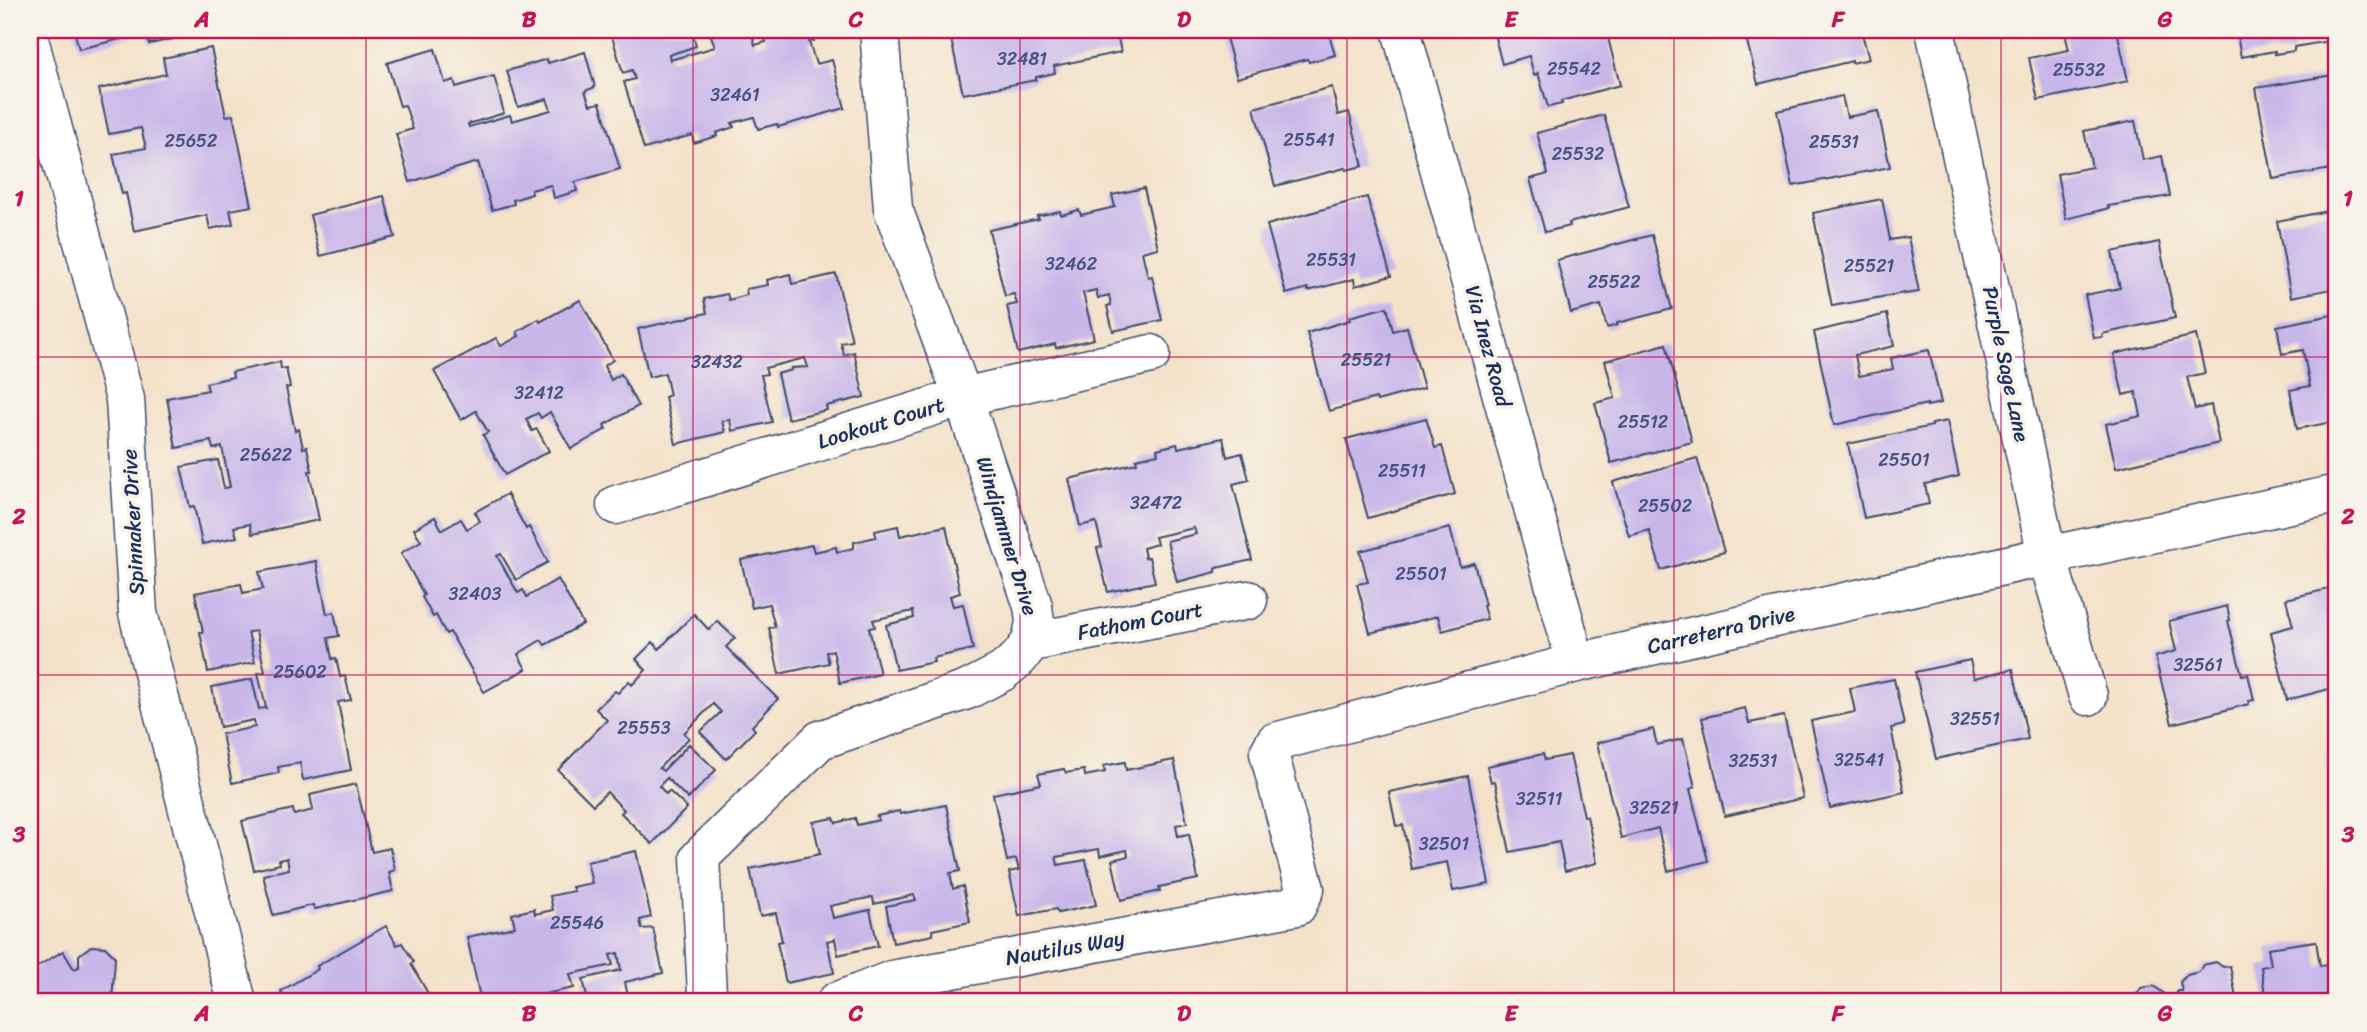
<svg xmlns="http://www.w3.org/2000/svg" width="2367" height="1032" font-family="Sriracha,sans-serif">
  <rect width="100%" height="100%" fill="#f7f3e8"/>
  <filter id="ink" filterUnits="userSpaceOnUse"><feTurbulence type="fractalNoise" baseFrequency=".0143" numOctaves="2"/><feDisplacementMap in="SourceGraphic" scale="14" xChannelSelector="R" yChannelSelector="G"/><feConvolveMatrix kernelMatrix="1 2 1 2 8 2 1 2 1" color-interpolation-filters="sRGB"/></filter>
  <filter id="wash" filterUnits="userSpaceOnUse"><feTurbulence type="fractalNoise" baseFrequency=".00686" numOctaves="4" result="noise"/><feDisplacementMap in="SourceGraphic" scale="28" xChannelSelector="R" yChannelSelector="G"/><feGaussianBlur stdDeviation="1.57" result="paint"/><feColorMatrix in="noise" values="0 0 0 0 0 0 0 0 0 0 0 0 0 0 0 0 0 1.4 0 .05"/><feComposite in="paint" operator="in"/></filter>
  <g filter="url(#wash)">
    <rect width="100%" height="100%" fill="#f4e2ca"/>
    <g id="blocks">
      <g fill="#c9b7ea">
        <path d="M74,30H177L178,38L149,44L146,33L79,49Z"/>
        <path d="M610,30H692L696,46L669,55L670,60L715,47L709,30H751L755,45L766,42L764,33L759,35L758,30H811L814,41L809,42L816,64L832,60L845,108L778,127L777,124L758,129L754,117L732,123L734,127L716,133L717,136L694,143L692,135L644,149L624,82L635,79L632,70L623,73Z"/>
        <path d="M949,30H1116L1121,52L1054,66L1055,73L1036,77V80L963,94Z"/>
        <path d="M1224,30H1328L1335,55L1309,62L1307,59L1237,78Z"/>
        <path d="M1493,30H1606L1620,85L1561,101L1562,104L1548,107L1538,73L1534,75L1529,56L1502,64Z"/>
        <path d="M1744,30H1861L1869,59L1852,63V61L1758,84Z"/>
        <path d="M2064,30H2117L2128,81L2038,100L2029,58L2069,50Z"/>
        <path d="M2236,30H2333L2335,40L2294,47V51L2275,54V51L2241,57Z"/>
        <path d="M211,48L226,116L233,115L252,206L230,210L233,224L210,229L207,215L134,231L126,193L122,194L113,154L146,148L141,128L109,134L99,89L166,74L163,58Z"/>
        <path d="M435,49L445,83L454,80L456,87L494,76L504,113L468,124L469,127L510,115L512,121L551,110L547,99L518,107L507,71L547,59L548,63L585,52L595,87L585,91L590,105L600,103L620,169L575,182L577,191L554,198L551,185L531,190L532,194L513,200L514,204L492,210L478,162L410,182L396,134L413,129L405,105L400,106L387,63Z"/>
        <path d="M2333,75L2337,97V168L2273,179L2256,88Z"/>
        <path d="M1332,87L1338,115L1349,112L1363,166L1346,170L1345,168L1275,186L1254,108Z"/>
        <path d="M1842,96L1847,117L1878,111L1890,167L1793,186L1777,111Z"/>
        <path d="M1604,115L1629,207L1569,223L1570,226L1545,232L1530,179L1548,174L1537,133Z"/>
        <path d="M2135,121L2143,160L2162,156L2170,196L2108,206L2109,208L2066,219L2057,174L2092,167L2084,131Z"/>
        <path d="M1144,188L1158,248L1142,252L1148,277L1152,276L1162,320L1113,331L1107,306L1111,305L1109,295L1098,298L1096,290L1083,293L1094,339L1056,348L1055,344L1018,353L1007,306L1017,304L1014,294L1005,296L989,230L1039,219L1037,216L1060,211L1061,215L1079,210L1081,215L1115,207L1112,195Z"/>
        <path d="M384,196L395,237L320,256L310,215Z"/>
        <path d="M1367,197L1391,276L1355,286L1354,279L1308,291V288L1286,294L1267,225Z"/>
        <path d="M1882,199L1890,240L1908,237L1919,292L1904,294V293L1832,306L1813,213Z"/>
        <path d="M2328,211L2335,246H2337V288L2291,297L2277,221Z"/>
        <path d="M1652,235L1672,309L1617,323V325L1607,328L1601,305L1571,313L1557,260Z"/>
        <path d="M2159,242L2175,318L2102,334L2103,337L2094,338L2085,295L2120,288L2112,252Z"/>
        <path d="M790,274L792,284L836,274L852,341L841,343L844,355L854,352L864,397L826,406L827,410L788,419L777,374L792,370L791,368L808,367L805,358L765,368L767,374L761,375L772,422L732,431L730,420L722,421L725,432L676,444L665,397L670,395L665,373L649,377L638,329L707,313L704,299L727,294L729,300L747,295L746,289L768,285L767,280Z"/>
        <path d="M580,300L613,360L604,366L611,380L621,374L638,406L604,425L606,429L571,449L550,412L541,418L538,413L526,419L532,431L537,429L549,451L505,475L483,435L488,432L476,411L461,420L434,371L496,338L501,346L519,336L517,332L539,319L540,322Z"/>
        <path d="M1387,307L1393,331L1407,327L1424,388L1377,401L1376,398L1329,411L1307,333L1350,320L1349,317Z"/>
        <path d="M1887,314L1894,346L1855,355L1859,376L1893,369L1891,358L1929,350L1941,403L1927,406V404L1834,425L1814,332Z"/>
        <path d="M2337,314V421L2297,429L2290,390L2310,386L2303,350L2282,354L2277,326Z"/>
        <path d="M2196,335L2205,373L2187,377L2195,409L2211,405L2219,443L2116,468L2106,424L2141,416L2136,392L2123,395L2114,354Z"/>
        <path d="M1666,344L1692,442L1611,463L1595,403L1615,398L1605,361Z"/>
        <path d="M280,362L281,369L286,368L290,387L286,388L295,431L299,429L303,448L307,447L312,471H309L319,520L252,534L250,524L234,527L237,537L202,544L194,506L190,507L181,467L218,460L224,488L230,487L222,447L213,449L211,441L176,448L167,398L208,390L206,383L233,377L232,372Z"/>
        <path d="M1426,418L1435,448L1442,446L1455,494L1368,518L1346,439Z"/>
        <path d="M1947,421L1959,476L1925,484L1929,504L1864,518L1848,444L1932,426V424Z"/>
        <path d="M1223,438L1227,457L1242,453L1249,480L1233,484L1252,560L1216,568V572L1177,582L1167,541L1196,534L1194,528L1155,537L1157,544L1143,548L1145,558L1149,557L1155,582L1108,592L1097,548L1102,547L1096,522L1080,526L1069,479L1137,463L1136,459L1158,454L1157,449L1177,444L1178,448Z"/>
        <path d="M1697,458L1724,552L1661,570L1649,530L1629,536L1613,482Z"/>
        <path d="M507,494L526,529L529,527L548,562L516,580L501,554L497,556L518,593L523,590L527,597L558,579L583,624L545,645L541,640L518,654L526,669L484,692L450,632L446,634L436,615L433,617L422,597L424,595L401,553L421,541L414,529L435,517L442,530L461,519L467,529L480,521L475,512Z"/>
        <path d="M898,526L900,536L946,526L960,593L950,596L953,606L963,604L973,649L933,658L934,662L896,670L886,625L914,618L913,611L873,620L875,627L869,628L880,674L840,683L833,650L826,652L829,663L779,674L769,628L775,627L769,604L752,608L741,560L812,545L814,552L836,547L837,552L854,548V542L876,537L875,531Z"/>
        <path d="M1450,528L1460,567L1474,563L1485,605L1483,606L1487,619L1442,631L1438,616L1370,633L1357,584L1368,582L1360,551Z"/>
        <path d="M316,561L327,614L334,612L339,636L328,638L332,659L336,658L340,677L345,676L351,700L338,702L351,770L303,780L300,763L278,767L279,773L232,783L222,734L255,727L254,720L220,727L212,687L252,679L259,709L266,708L258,673L265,672L256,631L248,632L255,662L208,672L200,632H203L195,593L241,584L243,593L263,589L259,572Z"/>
        <path d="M2337,587V687L2287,700L2271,632L2293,626L2286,599Z"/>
        <path d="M2227,606L2230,620L2228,621L2242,675L2248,674L2254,700L2249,701V704L2172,724L2155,657L2176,651L2169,621Z"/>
        <path d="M694,614L709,630L717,621L735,638L726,647L778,699L752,726L755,730L726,759L700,732L721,712L713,704L684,733L689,738L659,768L663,771L689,744L716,770L688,799L667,778L659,786L666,794L669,791L687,808L652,844L621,813L624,810L607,792L593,805L558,770L607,720L596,709L615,691L618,693L629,681L632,685L646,670L636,659L653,642L659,649Z"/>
        <path d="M1970,660L1974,678L2013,669L2028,739L1936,759L1915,672Z"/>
        <path d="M1894,679L1904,725L1891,728L1904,792L1830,808L1811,721L1855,712L1850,688Z"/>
        <path d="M1745,708L1749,723L1784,716L1803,798L1725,816L1702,718Z"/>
        <path d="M1653,729L1657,745L1683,739L1695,787L1690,789L1708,861L1668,871L1658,828L1621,838L1597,743Z"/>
        <path d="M1543,754L1545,760L1570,755L1584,816H1587L1597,863L1565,871L1559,842L1510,852L1495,781L1491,782L1487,766Z"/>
        <path d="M1174,760L1187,823L1176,825L1178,836L1189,834L1198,879L1159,887L1160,891L1121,900L1112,860L1128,856L1127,850L1100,856L1099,849L1056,857L1058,865L1086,860L1096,905L1058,913L1056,909L1019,916L1009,872L1019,870L1016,859L1007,861L993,794L1041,784L1038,774L1064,769L1066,773L1084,770L1085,776L1105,772L1103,766L1125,762L1126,770Z"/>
        <path d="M1468,776L1489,884L1453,891L1447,862L1412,869L1403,825L1396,826L1389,792Z"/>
        <path d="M356,784L372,852L390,848L395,870L389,872L393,891L315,909L313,905L273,915L263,875L289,869L287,858L279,860L280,864L254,870L242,821L293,809L294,815L313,810L310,795Z"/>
        <path d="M946,805L960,871L950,873L953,889L963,886L970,922L932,930L933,935L893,943L886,906L916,900L914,895L874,904L873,897L830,906L833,918L870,910L878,946L838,955L835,939L827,941L834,973L786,983L777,942L782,941L776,913L760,916L750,869L820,854L813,822L834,818L836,823L855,818L857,825L879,820L877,816L899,811L900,814Z"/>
        <path d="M636,851L651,917L640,920L642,929L653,928L663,973L625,982L629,1002H588L583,979L621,970L618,953L610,955L613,965L570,974L574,988L530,997L532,1002H481L467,937L515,927L512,914L534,909L535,914L553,910L550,896L574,891L572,887L592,883L587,862Z"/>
        <path d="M386,926L397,945L402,943L414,962L411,964L433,1002H287L281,991L318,969L317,966Z"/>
        <path d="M2316,941L2320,966L2337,964V1002H2266L2261,967L2271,965L2268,948Z"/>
        <path d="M91,946L105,947L115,957L112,1002H30V971L63,951L74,969L79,967V955Z"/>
        <path d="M2216,962L2223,967L2230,966L2237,1002H2171L2178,991H2182L2180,982L2187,975L2199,972L2203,965Z"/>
        <path d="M2154,986L2166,995L2168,1002H2135L2134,999L2141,988Z"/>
      </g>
    </g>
  </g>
  <g filter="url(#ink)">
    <use href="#blocks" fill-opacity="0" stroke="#3c4a6e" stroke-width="2"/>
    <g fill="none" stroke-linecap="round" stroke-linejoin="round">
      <defs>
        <g id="minor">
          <path d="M1401,30L1576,663"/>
          <path d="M1935,30L2047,556L2088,696"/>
          <path d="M30,43L125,399L138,613L237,1002"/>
          <path d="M616,505L963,397L1151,354"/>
          <path d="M1031,642L1248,600"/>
          <path d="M707,994L700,857L820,740L967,690L1002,672L1019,658L1031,642L1035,622L1033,606L963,397L893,209L879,30"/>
          <path d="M836,1002L892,980L1297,906L1305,889L1269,753L1275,742L1576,663L2047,556L2337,494"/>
        </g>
      </defs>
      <use href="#minor" stroke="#3c4a6e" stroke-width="41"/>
      <use href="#minor" stroke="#fff" stroke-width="38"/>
    </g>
  </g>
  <path fill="none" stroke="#c2185b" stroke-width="2" stroke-opacity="0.55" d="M366,30V1002M693,30V1002M1020,30V1002M1347,30V1002M1674,30V1002M2001,30V1002M30,357H2337M30,675H2337"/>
  <g text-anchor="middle" stroke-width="7" stroke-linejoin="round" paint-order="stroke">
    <g font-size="18" fill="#465181">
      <text x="1022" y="65">32481</text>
      <text x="1574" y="75">25542</text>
      <text x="2079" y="76">25532</text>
      <text x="735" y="101">32461</text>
      <text x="1309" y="146">25541</text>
      <text x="191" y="147">25652</text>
      <text x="1834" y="148">25531</text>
      <text x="1578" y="160">25532</text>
      <text x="1331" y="266">25531</text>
      <text x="1071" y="270">32462</text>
      <text x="1869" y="272">25521</text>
      <text x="1614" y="288">25522</text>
      <text x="1366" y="366">25521</text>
      <text x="717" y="368">32432</text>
      <text x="539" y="399">32412</text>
      <text x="1643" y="428">25512</text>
      <text x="266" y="461">25622</text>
      <text x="1904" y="466">25501</text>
      <text x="1402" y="477">25511</text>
      <text x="1156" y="509">32472</text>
      <text x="1665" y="512">25502</text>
      <text x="1421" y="580">25501</text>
      <text x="475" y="600">32403</text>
      <text x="2198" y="671">32561</text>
      <text x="300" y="678">25602</text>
      <text x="1975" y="725">32551</text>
      <text x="644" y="734">25553</text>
      <text x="1859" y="766">32541</text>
      <text x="1753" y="767">32531</text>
      <text x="1539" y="805">32511</text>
      <text x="1654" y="814">32521</text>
      <text x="1444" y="850">32501</text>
      <text x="577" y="929">25546</text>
    </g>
    <g font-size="21" fill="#1b2f5e" stroke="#f7f3e8">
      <text transform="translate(1488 346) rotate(75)" y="7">Via Inez Road</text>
      <text transform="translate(2006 364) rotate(78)" y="7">Purple Sage Lane</text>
      <text transform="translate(881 423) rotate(-17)" y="7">Lookout Court</text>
      <text transform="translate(133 522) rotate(-93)" y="7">Spinnaker Drive</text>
      <text transform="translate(1007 536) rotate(73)" y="7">Windjammer Drive</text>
      <text transform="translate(1140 621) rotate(-11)" y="7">Fathom Court</text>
      <text transform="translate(1721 630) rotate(-13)" y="7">Carreterra Drive</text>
      <text transform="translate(1065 948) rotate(-10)" y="7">Nautilus Way</text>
    </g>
  </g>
  <rect width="2367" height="1032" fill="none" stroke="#f7f3e8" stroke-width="77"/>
  <rect x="38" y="38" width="2290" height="955" fill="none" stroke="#c2185b" stroke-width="2.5"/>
  <g font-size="23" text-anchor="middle" font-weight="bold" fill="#c2185b">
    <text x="202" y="27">A</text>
    <text x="529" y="27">B</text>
    <text x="856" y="27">C</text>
    <text x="1184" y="27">D</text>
    <text x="1511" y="27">E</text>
    <text x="1838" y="27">F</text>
    <text x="2165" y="27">G</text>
    <text x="19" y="206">1</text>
    <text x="2348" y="206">1</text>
    <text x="19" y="524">2</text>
    <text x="2348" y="524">2</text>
    <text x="19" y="842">3</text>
    <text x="2348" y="842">3</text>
    <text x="202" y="1021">A</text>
    <text x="529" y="1021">B</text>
    <text x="856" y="1021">C</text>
    <text x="1184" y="1021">D</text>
    <text x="1511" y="1021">E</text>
    <text x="1838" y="1021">F</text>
    <text x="2165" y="1021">G</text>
  </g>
</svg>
